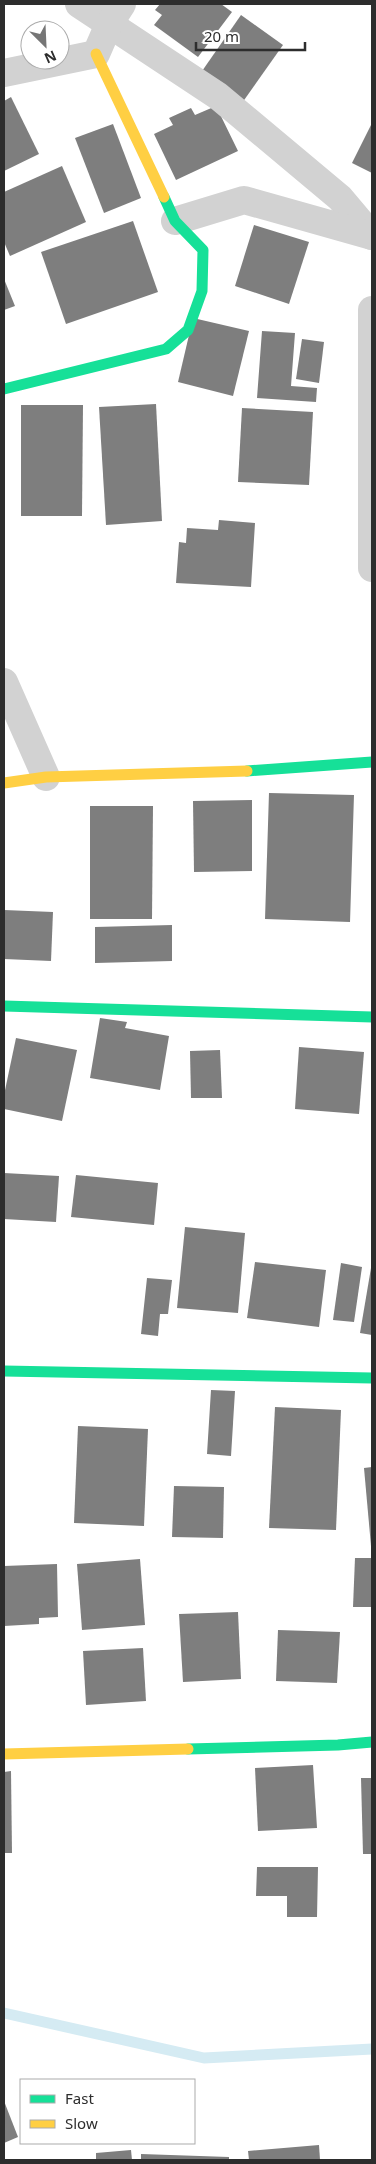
<svg xmlns="http://www.w3.org/2000/svg" width="376" height="2164" font-family="'Noto Sans',sans-serif">
  <rect width="100%" height="100%" fill="#fff"/>
  <g fill="none" stroke-linecap="round" stroke-linejoin="round">
    <path stroke="#d5ebf3" stroke-width="11" d="M4,2013L204,2058L372,2049"/>
  </g>
  <g fill="#7e7e7e">
    <path d="M160,4H221L232,12L198,57L154,25L162,15L155,10Z"/>
    <path d="M241,15L283,45L242,103L200,74Z"/>
    <path d="M11,97L39,154L4,171V101Z"/>
    <path d="M216,106L238,151L176,180L154,134L173,125L169,118L191,108L195,115Z"/>
    <path d="M372,123V173L352,163Z"/>
    <path d="M113,124L141,198L104,213L75,138Z"/>
    <path d="M62,166L86,222L10,256L4,242V192Z"/>
    <path d="M133,221L158,292L66,324L41,252Z"/>
    <path d="M254,225L309,242L289,304L235,286Z"/>
    <path d="M4,279L15,306L4,310Z"/>
    <path d="M193,318L249,331L233,396L178,382Z"/>
    <path d="M262,331L295,333L291,386L317,388L316,402L257,398Z"/>
    <path d="M302,339L324,342L319,383L296,379Z"/>
    <path d="M156,404L162,521L106,525L99,407Z"/>
    <path d="M21,405H83L82,516H21Z"/>
    <path d="M242,408L313,412L309,485L238,482Z"/>
    <path d="M219,520L255,523L251,587L176,583L179,542L186,543L187,528L218,530Z"/>
    <path d="M269,793L354,795L350,922L265,919Z"/>
    <path d="M252,800V871L194,872L193,801Z"/>
    <path d="M90,806H153L152,919H90Z"/>
    <path d="M4,910L53,912L51,961L4,959Z"/>
    <path d="M172,925V961L95,963V927Z"/>
    <path d="M100,1018L127,1022L125,1028L169,1036L160,1090L90,1078Z"/>
    <path d="M16,1038L77,1050L62,1121L4,1109V1095Z"/>
    <path d="M299,1047L364,1052L359,1114L295,1109Z"/>
    <path d="M220,1050L222,1098H191L190,1051Z"/>
    <path d="M4,1173L59,1176L56,1222L4,1219Z"/>
    <path d="M76,1175L158,1183L154,1225L71,1217Z"/>
    <path d="M185,1227L245,1233L238,1313L177,1308Z"/>
    <path d="M255,1262L326,1270L319,1327L247,1318Z"/>
    <path d="M341,1263L362,1267L354,1322L333,1320Z"/>
    <path d="M371,1268H372V1335L360,1333Z"/>
    <path d="M147,1278L172,1280L168,1314H160L158,1336L141,1334Z"/>
    <path d="M211,1390L235,1391L231,1456L207,1454Z"/>
    <path d="M275,1407L341,1410L336,1530L269,1528Z"/>
    <path d="M78,1426L148,1429L144,1526L74,1523Z"/>
    <path d="M372,1467V1546H371L364,1468Z"/>
    <path d="M174,1486L224,1487L223,1538L172,1537Z"/>
    <path d="M355,1558H372V1607H353Z"/>
    <path d="M140,1559L145,1625L82,1630L77,1564Z"/>
    <path d="M57,1564L58,1617L39,1618V1624L4,1626V1566Z"/>
    <path d="M238,1612L241,1679L183,1682L179,1614Z"/>
    <path d="M278,1630L340,1632L337,1683L276,1681Z"/>
    <path d="M143,1648L146,1701L86,1705L83,1651Z"/>
    <path d="M313,1765L317,1828L258,1831L255,1768Z"/>
    <path d="M11,1771L12,1853H4V1772Z"/>
    <path d="M361,1778H372V1854H363Z"/>
    <path d="M257,1867H318L317,1917H287V1896H256Z"/>
    <path d="M4,2101L18,2137L4,2143Z"/>
    <path d="M319,2145L320,2160H249L248,2151Z"/>
    <path d="M131,2150L132,2160H96V2153Z"/>
    <path d="M141,2154L229,2157V2160H141Z"/>
  </g>
  <g fill="none" stroke-linecap="round" stroke-linejoin="round">
    <g stroke="#d2d2d2" stroke-width="28">
      <path d="M79,4L218,96L340,198L372,236"/>
      <path d="M4,73L96,54L109,24L122,4"/>
      <path d="M175,221L244,200L372,236"/>
      <path d="M372,310V568"/>
      <path d="M4,682L46,777"/>
    </g>
    <g stroke="#16e098" stroke-width="11">
      <path d="M4,389L166,349L188,330L202,291L203,250L175,221L164,197"/>
      <path d="M247,771L372,762"/>
      <path d="M4,1006L372,1017"/>
      <path d="M4,1371L372,1378"/>
      <path d="M188,1749L338,1745L372,1742"/>
    </g>
    <g stroke="#ffcf43" stroke-width="11">
      <path d="M96,54L164,197"/>
      <path d="M4,783L46,777L247,771"/>
      <path d="M4,1754L188,1749"/>
    </g>
  </g>
  <rect width="376" height="2164" fill="none" stroke="#2d2d2d" stroke-width="10"/>
  <rect x="20" y="2079" width="175" height="65" fill="#ffffff" stroke="#ababab"/>
  <rect x="30" y="2095" width="25" height="8" fill="#16e098" stroke="#ababab"/>
  <text x="65" y="2104" font-size="15" fill="#2d2d2d">Fast</text>
  <rect x="30" y="2120" width="25" height="8" fill="#ffcf43" stroke="#ababab"/>
  <text x="65" y="2129" font-size="15" fill="#2d2d2d">Slow</text>
  <g transform="translate(45 45) rotate(156)"><circle r="24" fill="#ffffff" stroke="#ababab"/>
  <path d="M0-4L9 19L0 12L-9 19Z" fill="#767676"/>
  <text y="-8" font-size="14" font-weight="bold" text-anchor="middle" fill="#2d2d2d">N</text>
  </g>
  <path d="M196 42v8h109v-8" fill="none" stroke="#2d2d2d" stroke-width="2.5"/>
  <text x="204" y="42" font-size="15" fill="#2d2d2d" stroke="#ffffff" stroke-width="4" paint-order="stroke">20 m</text>
</svg>
